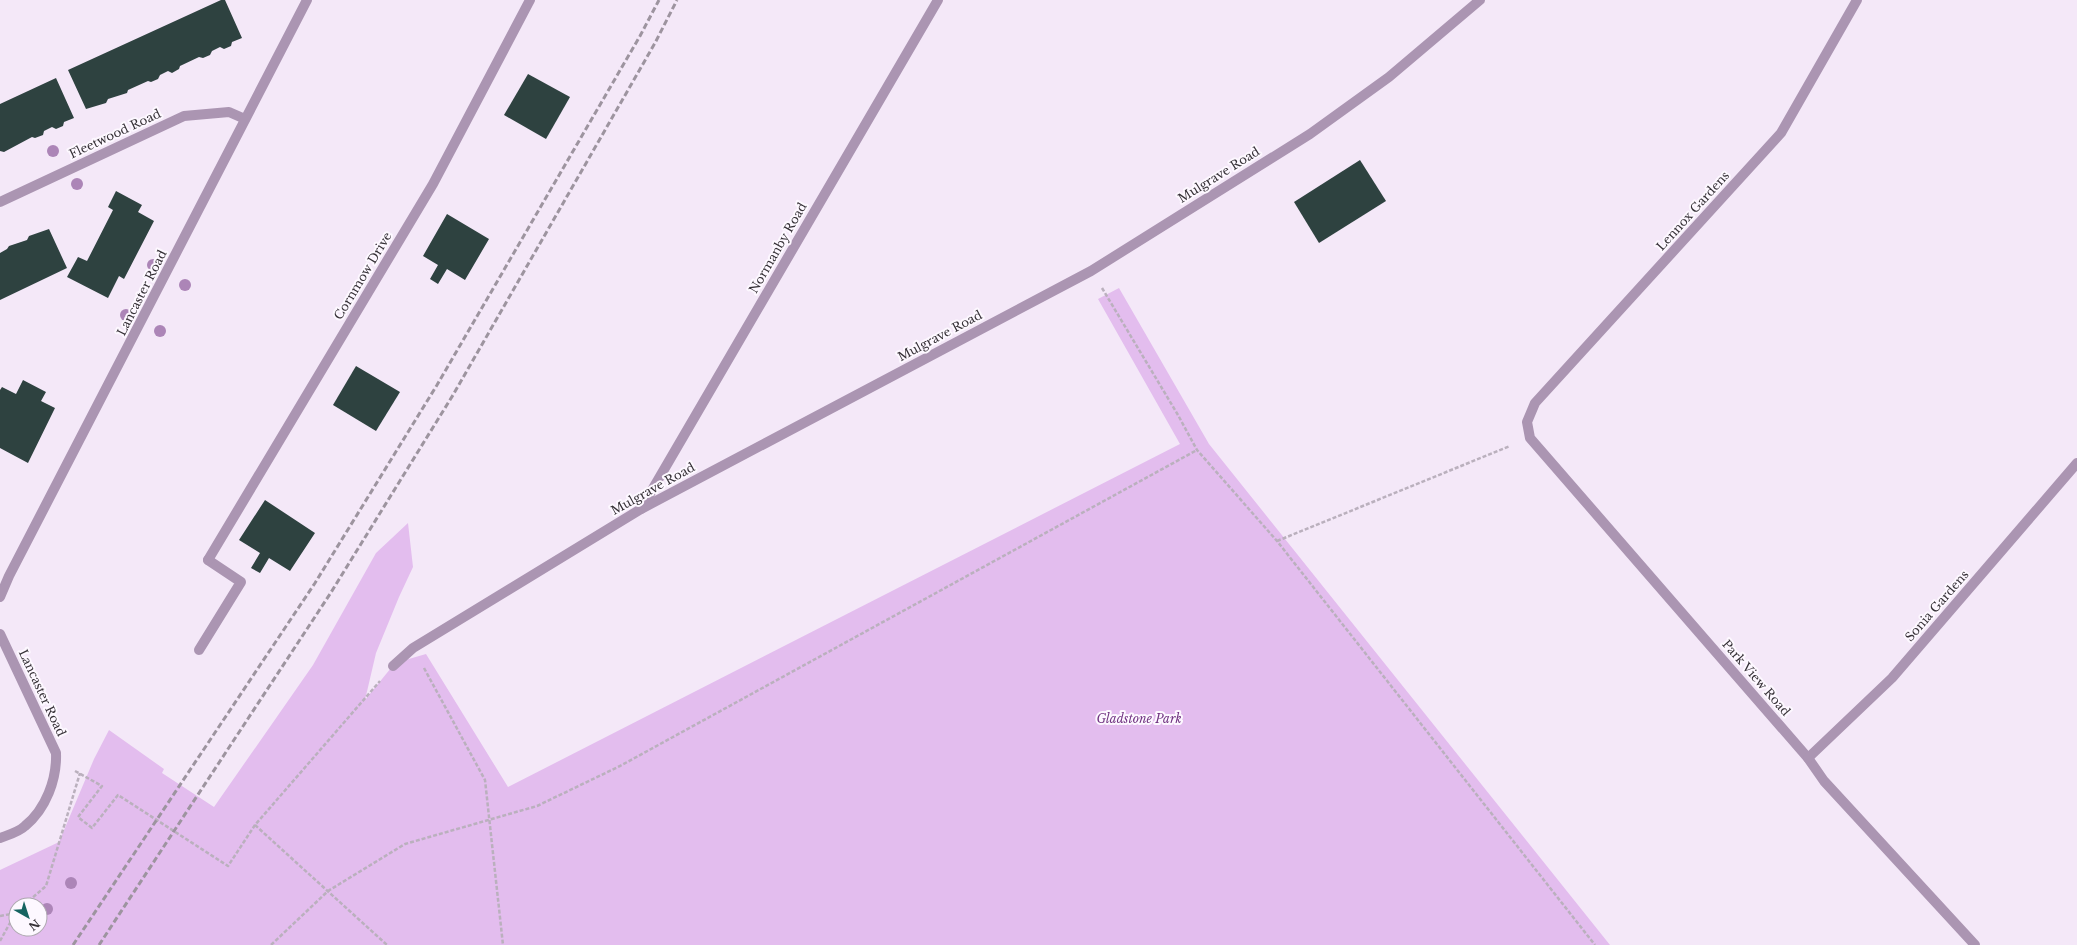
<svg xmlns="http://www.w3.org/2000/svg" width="2077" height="945" font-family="'Libre Baskerville',serif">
  <rect width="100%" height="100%" fill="#f4e8f8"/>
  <path fill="#e3bdee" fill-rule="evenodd" d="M1119,288L1209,444L1610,945H0V870L59,842L94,759L109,730L164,769L162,773L214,807L313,665L376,553L408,523L413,567L399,597L376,653L365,700L395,663L426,654L508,787L1180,444L1098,299ZM16,905H40V929H16Z"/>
  <g fill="#2e4240">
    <path d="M221,0H225L242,38L232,42L231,46L224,49L220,47L212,51L210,55L203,58L199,57L180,66L179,69L172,73L168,71L160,75L158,79L151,82L148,81L128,90L127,93L108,99L106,103L86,109L68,70Z"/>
    <path d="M528,74L570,97L546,139L504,115Z"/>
    <path d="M56,78L74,118L64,122L63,126L56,129L52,127L44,131L43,135L35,138L32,137L4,152L0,151V104Z"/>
    <path d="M1360,160L1386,201L1319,243L1294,202Z"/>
    <path d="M116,191L142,205L138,212L154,221L124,279L119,276L108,298L67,277L78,257L87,261L113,210L108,207Z"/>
    <path d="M447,214L489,239L465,280L447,269L438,284L430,279L438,265L423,256Z"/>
    <path d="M49,229L67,268L0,300V253L7,249L9,246L27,240L29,236Z"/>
    <path d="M356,366L400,392L376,431L333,405Z"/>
    <path d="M23,380L46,392L41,401L55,408L28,463L0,448V390L2,387L16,394Z"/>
    <path d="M265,500L315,533L290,571L269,558L260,573L251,568L260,553L239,540Z"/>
  </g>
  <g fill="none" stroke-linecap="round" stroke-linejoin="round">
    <g stroke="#bab0bd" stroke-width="2.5" stroke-dasharray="4 2" stroke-linecap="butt">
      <path d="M1102,288L1178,415L1197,450L1277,541L1595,945"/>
      <path d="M1277,541L1510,446"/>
      <path d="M424,668L485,780L503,945"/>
      <path d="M75,771L102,786L78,817L92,828L118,795L228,866L255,825L380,681"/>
      <path d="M255,825L387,945"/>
      <path d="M24,905L46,886L80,773"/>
      <path d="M0,916L16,913"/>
      <path d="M0,941L16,912"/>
      <path d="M271,945L328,891L405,844L537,806L620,766L1197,450"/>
    </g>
    <path stroke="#ab95b2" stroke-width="10" d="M199,650L241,582L208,560"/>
    <g stroke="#ab95b2" stroke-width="10">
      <path d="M1857,0L1781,133L1535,403L1527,422L1530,438L1808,758L1824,781L1975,945"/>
      <path d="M0,202L184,116L229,112L245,119"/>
      <path d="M641,509L938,0"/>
      <path d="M208,560L433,184L530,0"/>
      <path d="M0,597L9,576L307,0"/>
      <path d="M0,634L56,753C57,779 46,809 25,826C19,832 8,835 0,838"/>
      <path d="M393,666L413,648L641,509L1091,271L1310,134L1389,77L1480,0"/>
      <path d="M1808,758L1892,678L2077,463"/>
    </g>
    <g stroke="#9d949f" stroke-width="3" stroke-dasharray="6 3" stroke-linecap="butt">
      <path d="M73,945L315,583L437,385L640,36L659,0"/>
      <path d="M99,945L330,594L453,395L655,43L677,0"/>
    </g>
  </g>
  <g fill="#ac85b7">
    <circle cx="53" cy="151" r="6"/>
    <circle cx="77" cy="184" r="6"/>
    <circle cx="153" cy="265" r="6"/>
    <circle cx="185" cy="285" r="6"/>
    <circle cx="126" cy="315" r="6"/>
    <circle cx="160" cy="331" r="6"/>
    <circle cx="71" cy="883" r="6"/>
    <circle cx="47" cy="909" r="6"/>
  </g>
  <g text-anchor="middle" stroke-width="4" stroke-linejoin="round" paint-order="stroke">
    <g font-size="12" fill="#363137" stroke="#fdf8ff">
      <text transform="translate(115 134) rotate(-25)" y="4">Fleetwood Road</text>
      <text transform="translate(1219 175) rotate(-32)" y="4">Mulgrave Road</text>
      <text transform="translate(1693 211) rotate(-48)" y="4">Lennox Gardens</text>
      <text transform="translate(778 248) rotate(-60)" y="4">Normanby Road</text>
      <text transform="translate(363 276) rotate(-59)" y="4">Cornmow Drive</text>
      <text transform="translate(142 293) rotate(-63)" y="4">Lancaster Road</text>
      <text transform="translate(940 336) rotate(-28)" y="4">Mulgrave Road</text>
      <text transform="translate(653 489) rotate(-29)" y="4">Mulgrave Road</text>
      <text transform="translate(1937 606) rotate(-49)" y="4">Sonia Gardens</text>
      <text transform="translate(1756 678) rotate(49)" y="4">Park View Road</text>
      <text transform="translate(42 693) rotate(65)" y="4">Lancaster Road</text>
    </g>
    <g font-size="12" font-style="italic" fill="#713482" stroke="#fdf8ff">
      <text x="1139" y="723">Gladstone Park</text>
    </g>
  </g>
  <g transform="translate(28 917) rotate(141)"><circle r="19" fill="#fdf8ff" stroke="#ada8af"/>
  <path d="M0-3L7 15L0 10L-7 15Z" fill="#166461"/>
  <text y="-6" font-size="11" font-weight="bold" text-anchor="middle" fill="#363137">N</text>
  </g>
</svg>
